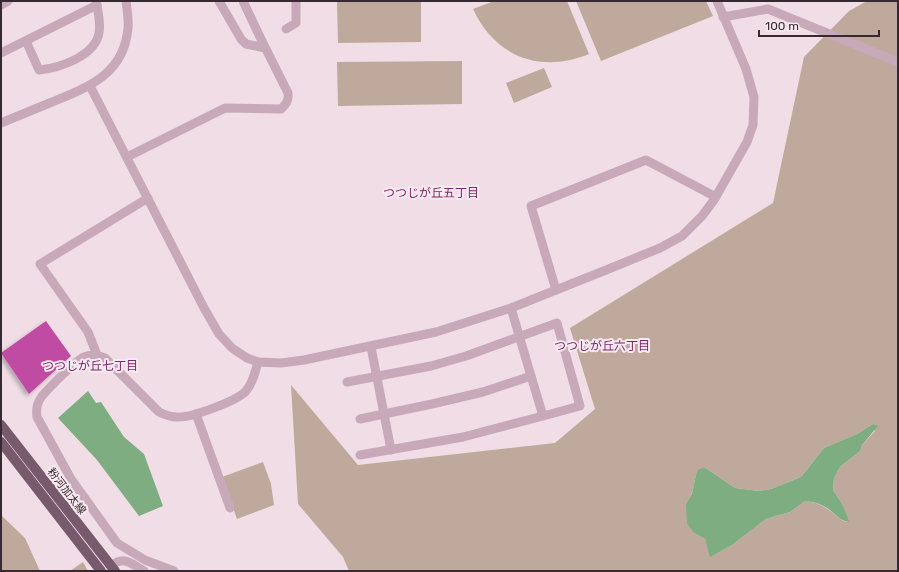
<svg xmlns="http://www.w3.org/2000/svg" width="899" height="572" font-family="Rubik,'Noto Sans JP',sans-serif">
  <defs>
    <filter id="shadow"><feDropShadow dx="-2.5" dy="2.5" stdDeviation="2" flood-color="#0004"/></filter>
  </defs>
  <rect width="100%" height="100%" fill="#f1dde6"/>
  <g fill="#bfa99d" fill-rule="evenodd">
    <path d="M337,1H421V42L338,43Z"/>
    <path d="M494,1H567L589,54C541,74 495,57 473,9Z"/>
    <path d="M576,1H706L713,16L601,61Z"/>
    <path d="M867,1H898V571H349L343,557L298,504L291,385L358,465L555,443L595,409L570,328L773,203L804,57L849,11ZM873,424L875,431L862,445L860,451L840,467L834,478L833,490L843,505L848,522C840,521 836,515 829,510C821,504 814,502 805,501L790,512L766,519L732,545L711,556L705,539L694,533L686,504C688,501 691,497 692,493C696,482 693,473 704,467L735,488L759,491L771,489L801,477L824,448L857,434Z"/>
    <path d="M462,61V104L338,106L337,62Z"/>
    <path d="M544,68L552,87L514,103L506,83Z"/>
    <path d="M263,462L271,484L274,505L237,519L222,477Z"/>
    <path d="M1,515L25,538L40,571H1Z"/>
    <path d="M83,562L88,571H70Z"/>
  </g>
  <g fill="#7dad80">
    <path d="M88,391L96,403L101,402L124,437L144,454L163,506L139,516L97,460L58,418Z"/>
    <path d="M873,424L878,426L862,445L860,451L840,467L834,478L833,490L843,505L849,522C839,521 835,513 827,508C819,503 813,502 805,501L790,512L766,519L732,545L710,557L705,539L694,533L687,523L686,504L692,494L696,475L698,470L704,467L735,488L759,491L771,489L801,477L824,448L857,434Z"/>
  </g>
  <path fill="#c04ca2" filter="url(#shadow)" d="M46,321L71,356L29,394L1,353Z"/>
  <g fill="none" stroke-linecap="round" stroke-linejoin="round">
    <g stroke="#c8a9ba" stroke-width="9">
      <path d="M219,1L241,39L246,44L265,48"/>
      <path d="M1,5L8,1"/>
      <path d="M723,17L768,9L898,62"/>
      <path d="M286,29L296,23V1"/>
      <path d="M26,41L39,70C60,68 95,56 99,33C101,24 98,14 97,5"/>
      <path d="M1,53L97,5L96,1"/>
      <path d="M90,86L204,308L219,334L232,348L247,358L258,362L281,363L304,360L436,332L511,308L611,268L660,248L682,236L702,216L714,200L747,142L753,125L754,97L746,69L717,1"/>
      <path d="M1,123C18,116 35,109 52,102C89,87 124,74 128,28C129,20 127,10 126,1"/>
      <path d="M127,157L225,108L281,109C286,104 289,101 288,93L260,37L243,1"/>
      <path d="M556,290L531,206L646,160L716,197"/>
      <path d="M371,347L391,450"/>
      <path d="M97,355L88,332L40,264L148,198"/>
      <path d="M347,382L431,366L466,356L557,323L580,406L543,416L531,376"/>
      <path d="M196,414L230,508"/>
      <path d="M360,419L432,404L483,392L531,376L511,308"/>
      <path d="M360,455L463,437L543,416"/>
      <path d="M111,566C125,555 131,564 144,571"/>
      <path d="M174,571L145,560L117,543L71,479L37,417C36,408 37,403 42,396C49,388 76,360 84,357C91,354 98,355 105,358L159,412C165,415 170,417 177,417C191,418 237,401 246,391C253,383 255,372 258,362"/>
    </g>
    <g stroke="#775b6d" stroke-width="10">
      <path d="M1,425L115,571"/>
      <path d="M1,442L101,571"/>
    </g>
  </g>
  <g text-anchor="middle" stroke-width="4" stroke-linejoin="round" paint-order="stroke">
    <g font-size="11" fill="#362932" stroke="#f9e9f0">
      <text transform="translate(67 491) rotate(52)" y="4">粉河加太線</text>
    </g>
    <g font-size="12" fill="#81266a" stroke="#f9e9f0">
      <text x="431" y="197">つつじが丘五丁目</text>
      <text x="602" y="350">つつじが丘六丁目</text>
      <text x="90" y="370">つつじが丘七丁目</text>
    </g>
  </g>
  <rect width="899" height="572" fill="none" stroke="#362932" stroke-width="4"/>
  <path d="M759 30v6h120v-6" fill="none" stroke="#362932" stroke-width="2"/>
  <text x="765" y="30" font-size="12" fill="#362932" stroke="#f9e9f0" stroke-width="3" paint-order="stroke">100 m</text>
</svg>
